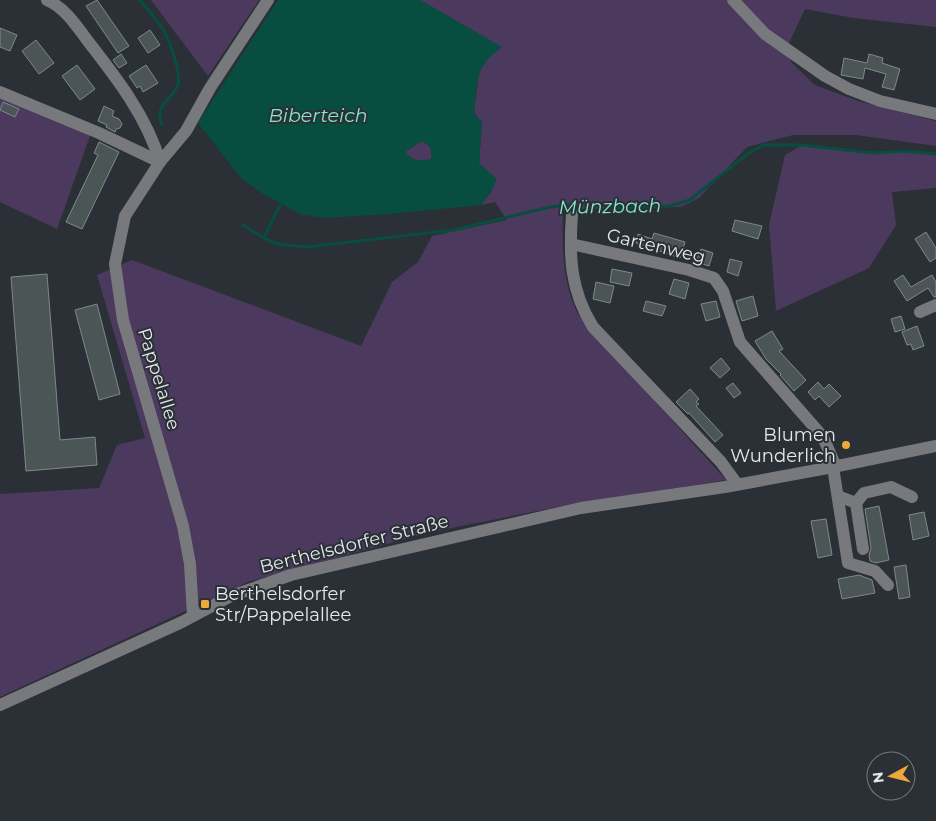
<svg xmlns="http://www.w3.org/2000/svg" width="936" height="821" font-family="Montserrat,sans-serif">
  <rect width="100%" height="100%" fill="#2a3035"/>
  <g fill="#4b395e">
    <path d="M151,0H259L208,76Z"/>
    <path d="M420,0H936V27L854,18L805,9L788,45L791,62L815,85L858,101L936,121V146L856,135H793L747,147L699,198L681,207L580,209L563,211C562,244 562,282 577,312C580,317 585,323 589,328L726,480L563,506L431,532L248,582L0,697V492L1,494L99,488L117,445L145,438L97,275L132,260L361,346L392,282L418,262L432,236L507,220L495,202L481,205L491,192L479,163L482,122L476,116L474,111L479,72L487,58L501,47Z"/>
    <path d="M0,95L91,133L57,229L0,202Z"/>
    <path d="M423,141L430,147L432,156L431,159C421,162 415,161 407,155L406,151C410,148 415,147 417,143Z"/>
    <path d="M802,145L873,153L904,151L936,154V188L892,192L896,225L869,268L776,311L769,225L785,155Z"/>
  </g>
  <path fill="#084e40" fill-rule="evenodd" d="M278,0H420L502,47C474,68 478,79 474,111L476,116L482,122L479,163L497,179L491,192L481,205L388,214L324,218L300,214L260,192L241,178L198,123ZM423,141L430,147L432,156L431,159C421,162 415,161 407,155L406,151C409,149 420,142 423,141Z"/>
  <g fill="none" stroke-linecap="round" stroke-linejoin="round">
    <g stroke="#084e40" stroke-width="3">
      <path d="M140,0C147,9 156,18 162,28C169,38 181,72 178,84C173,100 153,105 162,125"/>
      <path d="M243,225L264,238L278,244L306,247L454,230L550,207L586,203L625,208L669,206L690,200L746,155L763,145H802L873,153L904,151L936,154"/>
      <path d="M264,238L280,205"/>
    </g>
  </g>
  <g fill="#4b5556" stroke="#7e898a">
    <path d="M97,0L129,46L118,53L86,6Z"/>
    <path d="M0,28L17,35L10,51L0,47Z"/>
    <path d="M150,30L160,45L148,53L138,38Z"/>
    <path d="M36,40L54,63L39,74L22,51Z"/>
    <path d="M121,54L127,63L119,68L113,60Z"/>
    <path d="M869,54L883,58L882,63L900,69L894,90L882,87L886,74L865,68L863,79L841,75L844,58L867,63Z"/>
    <path d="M77,65L95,89L80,100L62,76Z"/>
    <path d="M146,65L158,83L143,92L140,86L137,88L129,76Z"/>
    <path d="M3,102L19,109L15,117L0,110Z"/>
    <path d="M104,106L114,111L112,116L119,119L122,124L120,128L116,129L115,132L106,127L107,125L98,121Z"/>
    <path d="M99,142L119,152L82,229L66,222L98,155L94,153Z"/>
    <path d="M735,220L762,226L758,239L732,231Z"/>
    <path d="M926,232L936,248V258L930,262L915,239Z"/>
    <path d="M654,233L685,242L680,258L636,243L638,234L652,239Z"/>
    <path d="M701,249L713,253L709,266L696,262Z"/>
    <path d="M730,259L742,262L738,276L727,272Z"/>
    <path d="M612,269L632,273L629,286L610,282Z"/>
    <path d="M47,274L60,440L95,437L97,465L26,471L11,277Z"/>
    <path d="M903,275L911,287L932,275L936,282V297H934L928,288L907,301L894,281Z"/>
    <path d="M674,279L689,283L685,299L669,294Z"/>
    <path d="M596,282L614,286L610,303L593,299Z"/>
    <path d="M753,296L758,316L742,321L736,301Z"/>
    <path d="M646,301L666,306L662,316L643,311Z"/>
    <path d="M716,301L720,317L706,321L701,304Z"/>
    <path d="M97,304L120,394L99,400L75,310Z"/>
    <path d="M901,316L905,329L895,332L891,319Z"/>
    <path d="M917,326L924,346L913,350L911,344L907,345L902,332Z"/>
    <path d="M772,331L783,349L779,351L806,380L794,391L780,375L781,374L766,359L755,341Z"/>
    <path d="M721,358L730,369L720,378L710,368Z"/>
    <path d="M818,382L824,389L829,384L841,396L829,407L819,396L815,400L808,392Z"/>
    <path d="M733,383L741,393L734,398L726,388Z"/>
    <path d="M690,389L699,399L696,402L699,404L696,406L723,435L715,442L689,413L688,414L676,402Z"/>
    <path d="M879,506L889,560L876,563L870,561L869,555L871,548L865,509Z"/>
    <path d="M924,512L929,536L913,540L909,515Z"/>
    <path d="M826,519L832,555L818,558L811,521Z"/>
    <path d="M906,565L910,597L899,599L894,567Z"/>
    <path d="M859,575L872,580L875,593L842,599L838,579Z"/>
  </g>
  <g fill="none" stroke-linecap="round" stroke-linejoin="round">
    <g stroke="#78797d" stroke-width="12">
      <path d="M47,0C65,8 76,25 87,40C116,77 147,117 160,162"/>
      <path d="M733,0L765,34L825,76L849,89L880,101L936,114"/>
      <path d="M0,92L99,133L160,162"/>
      <path d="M572,214C569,256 570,290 593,327L721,462L737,484"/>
      <path d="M571,244L689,270L714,278L723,291L740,342L823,437L836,467"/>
      <path d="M920,312L936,305"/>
      <path d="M833,467L848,563L875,571L888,585"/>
      <path d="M838,496L856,503L863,549"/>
      <path d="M856,503L864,493L891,487L912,497"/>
      <path d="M193,616L190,564L183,526L123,320L115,264L125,216L160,162L186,131L210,88L268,0"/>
      <path d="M0,705L182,622L231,596L291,575L581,508L725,487L833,467L936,446"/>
    </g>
  </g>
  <g fill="#eca93a" stroke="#2a3035" stroke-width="2">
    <circle cx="846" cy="445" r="5"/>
    <rect x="200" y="599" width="10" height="10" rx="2.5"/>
  </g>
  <g text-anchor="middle" stroke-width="4" stroke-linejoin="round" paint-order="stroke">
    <g font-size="18" fill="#e4e8ec" stroke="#2a3035">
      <text transform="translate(656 246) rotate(13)" y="6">Gartenweg</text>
      <text transform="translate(159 379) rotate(73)" y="6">Pappelallee</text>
      <text transform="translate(354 544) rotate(-14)" y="6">Berthelsdorfer Straße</text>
    </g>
    <g font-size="18" fill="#e4e8ec" stroke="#2a3035" text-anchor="end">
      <text x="836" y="441">Blumen<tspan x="836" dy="21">Wunderlich</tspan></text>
      <text x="215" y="600" text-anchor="start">Berthelsdorfer<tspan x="215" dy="21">Str/Pappelallee</tspan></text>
    </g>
    <g font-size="19" font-style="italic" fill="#84e3c9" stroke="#2a3035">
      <text x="318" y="122">Biberteich</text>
      <text transform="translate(610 206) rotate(-1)" y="7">Münzbach</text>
    </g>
  </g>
  <g transform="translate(891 776) rotate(263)"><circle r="24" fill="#2a3035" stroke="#747a7e"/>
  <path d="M0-4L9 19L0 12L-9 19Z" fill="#eca93a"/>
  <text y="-8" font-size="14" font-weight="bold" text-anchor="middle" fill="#e4e8ec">N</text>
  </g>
</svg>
